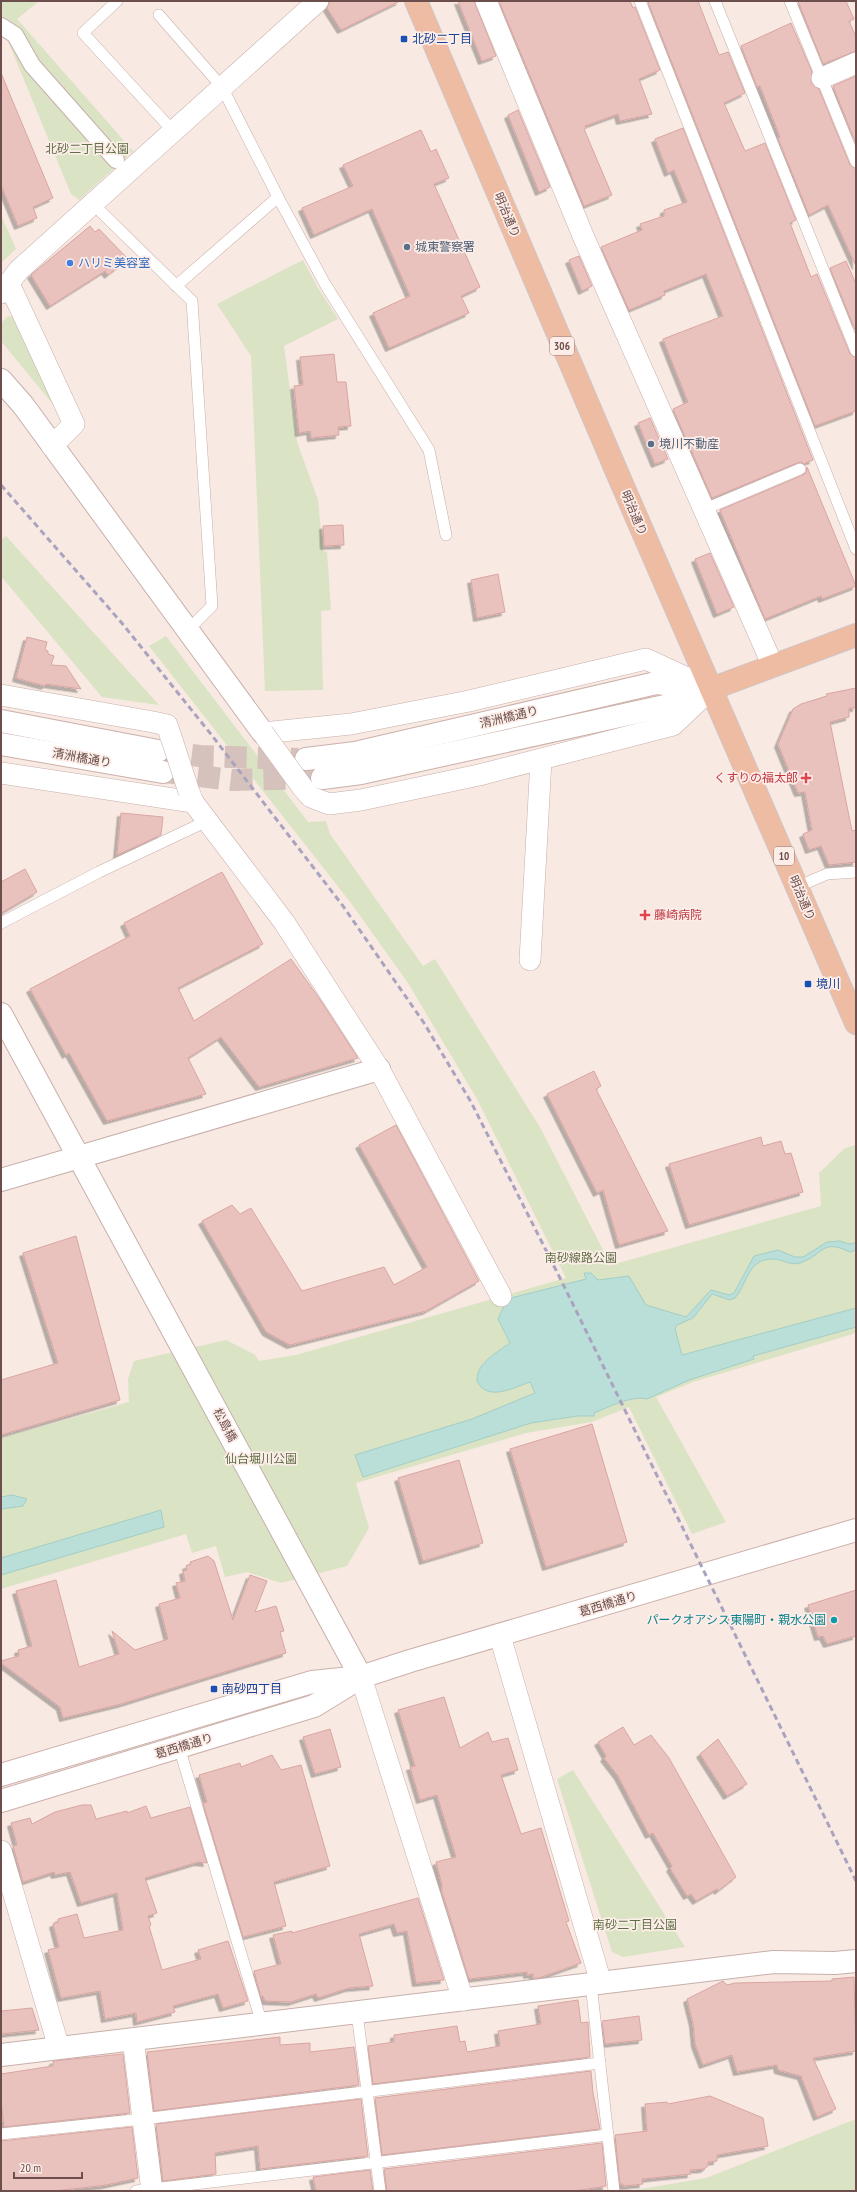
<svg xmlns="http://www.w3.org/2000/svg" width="857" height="2192" font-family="'PT Sans Narrow','Noto Sans JP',sans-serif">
  <defs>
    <filter id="shadow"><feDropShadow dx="-3.5" dy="3.5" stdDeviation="0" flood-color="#0004"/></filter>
  </defs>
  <rect width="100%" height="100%" fill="#f8e9e2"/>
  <g fill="#dae3c3">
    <path d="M1,1H39L17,19L133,151L79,200L71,194L6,36L1,37Z"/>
    <path d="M1,215L16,249L1,263Z"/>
    <path d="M303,260L318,288L338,319L284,346L297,442L318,500L323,551L327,552L331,610L321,611L323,690L265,691L251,356L217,304Z"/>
    <path d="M8,316L19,319L65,419L1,341V323Z"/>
    <path d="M6,536L159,705L102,697L1,576V540Z"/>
    <path d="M166,636L308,822L326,821L330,834L423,966L435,959L541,1129L603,1250L608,1266L821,1206L819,1173L845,1148L856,1145V1333L693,1382L656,1397L726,1522L692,1534L629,1407L592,1422L526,1433L356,1483L369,1528L347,1566L281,1583L247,1572L225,1577L216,1546L192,1553L186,1534L1,1589V1438L129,1402L128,1379L134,1361L226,1340L254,1354L259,1361L296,1355L566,1278L477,1099L408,983L351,903L149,646Z"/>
    <path d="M573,1770L685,1947L623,1957L612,1952L557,1779Z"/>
    <path d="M856,2119V2191H629L706,2178Z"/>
  </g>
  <g fill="#baded8" stroke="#a2cec7">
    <path d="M840,1241L849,1244L856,1243V1250L850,1252C821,1238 824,1255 800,1263C790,1266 782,1259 773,1259C747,1259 748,1283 735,1298L730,1300L712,1294L693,1318L677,1325L675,1329L682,1355L856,1308V1327L753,1356L754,1359L689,1380L647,1399C632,1395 609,1407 594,1413V1416H577L531,1423L363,1477L355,1455L472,1419L535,1393L530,1382C513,1388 487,1402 477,1381C476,1363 498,1352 510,1343L498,1319L507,1299L586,1279L584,1273H591L598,1280L629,1276L646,1305L686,1317L711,1290L729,1295L734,1293L754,1256L778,1250L795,1257H803L827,1242Z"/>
    <path d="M12,1495L27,1499L23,1506L1,1509V1497Z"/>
    <path d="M161,1510L164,1527L1,1575V1558Z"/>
  </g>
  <g fill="#e9c2be" stroke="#daa5a1" filter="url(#shadow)">
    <path d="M330,1H400L341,30L327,8Z"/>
    <path d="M458,1H474L496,56L482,61Z"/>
    <path d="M499,1H630L633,8L635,7L660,70L639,79L652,114L620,121L618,114L585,126L586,128L584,129L612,195L584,206Z"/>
    <path d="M651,1H698L719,55L728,52L745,93L724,103L745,151L765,143L796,220L790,223L811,277L817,274L850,354L856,358V411L815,426L648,2Z"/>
    <path d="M798,1H846L854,19L849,21L856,37V51L823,64Z"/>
    <path d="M791,23L812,72L811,83L819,89L850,165L856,169V266L828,205L809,215L778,138L780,137L760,86L757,87L741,46Z"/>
    <path d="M1,73L53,198L33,207L37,218L18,226L1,185Z"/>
    <path d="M856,76V144L833,86Z"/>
    <path d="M518,110L550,187L539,192L508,115Z"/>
    <path d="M683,128L813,460L805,463L806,465L801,462L797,463L712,498L673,409L688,402L663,339L723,316L706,274L664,291L665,295L629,310L601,247L642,230L640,224L664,216V210L687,202L674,170L668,173L655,139Z"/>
    <path d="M421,130L431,152L436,149L449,178L434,184L480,287L461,296L469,313L389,348L373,313L410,296L372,209L314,235L302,208L353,186L343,165Z"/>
    <path d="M90,226L95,232L99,229L128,259L108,275L105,271L50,306L31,275Z"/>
    <path d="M579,256L592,286L582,291L569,260Z"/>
    <path d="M846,261L856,284V332L830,268Z"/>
    <path d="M334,354L337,382H346L351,426L338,427L339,435L311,438L310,431L299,433L294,386L303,385L300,357Z"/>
    <path d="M650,418L668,459L655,464L638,423Z"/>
    <path d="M807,467L856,586L822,599L821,596L765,619L720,510L803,475L806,473Z"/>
    <path d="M343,525L344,545L324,546L323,526Z"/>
    <path d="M710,553L734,607L717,614L695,559Z"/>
    <path d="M498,574L505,612L477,618L471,580Z"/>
    <path d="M27,637L47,642L45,650L48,651V654L54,656L51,665L66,666L81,689L46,684L45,686L16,678Z"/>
    <path d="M856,688V708H849V717L830,722L852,831L856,830V862L829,865L821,846L809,850L803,834L812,830L805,792L798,793L778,744L793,709L801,704L827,696L826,694Z"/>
    <path d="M121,813L163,817L161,835L117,855Z"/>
    <path d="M25,869L37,892L1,913V882Z"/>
    <path d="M222,872L263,944L178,988L194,1021L291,959L319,998L358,1058L259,1087L221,1037L188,1058L206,1094L107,1121L69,1053L66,1055L30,989L130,936L124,923Z"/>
    <path d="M594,1071L601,1086L596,1089L668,1231L619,1245L603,1190L597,1193L547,1094Z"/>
    <path d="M396,1125L479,1281L426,1311L290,1345L266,1332L202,1221L232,1205L240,1214L251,1208L302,1291L384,1267L394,1285L427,1267L359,1145Z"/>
    <path d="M761,1137L763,1146L781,1141L785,1154L791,1153L803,1192L689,1225L669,1164Z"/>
    <path d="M76,1236L120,1400L1,1435V1380L58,1363L23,1253Z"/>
    <path d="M592,1424L627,1542L546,1567L510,1449Z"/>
    <path d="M459,1460L483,1543L423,1561L398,1478Z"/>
    <path d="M208,1556L214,1561L233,1620L250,1575L267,1581L255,1612L276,1606L284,1631L280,1632L286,1653L121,1704L63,1718L60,1707L1,1663V1661L19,1656L18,1650L32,1646L16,1591L56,1580L79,1667L119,1654L112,1631L135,1650L168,1639L159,1604L180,1598L176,1583L185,1581L183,1571L187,1570L186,1566L191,1564L190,1562Z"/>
    <path d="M856,1590V1636L827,1644L823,1636L818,1637L808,1605Z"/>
    <path d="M444,1697L460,1748L488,1732L492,1742L508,1738L518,1770L501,1775L521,1834L541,1828L569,1921L566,1922L581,1963L539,1978H533V1974L527,1975V1972L469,1979L442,1892V1885L436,1862L456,1857L437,1795L420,1800L410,1767L415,1766L398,1710Z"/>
    <path d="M623,1727L634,1745L651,1735L669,1758L736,1877L718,1891L717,1889L696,1901L691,1894L687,1896L670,1868L672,1866L653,1833L649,1835L618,1776L604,1758L606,1756L598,1742Z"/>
    <path d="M330,1729L341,1767L315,1774L303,1737Z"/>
    <path d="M718,1739L747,1784L727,1796L700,1754Z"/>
    <path d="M272,1755L281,1770L301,1765L330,1866L274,1882L286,1926L243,1937L203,1803L207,1802L199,1775L240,1763L241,1767Z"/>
    <path d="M82,1805H91L96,1819L127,1811V1813L146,1806L151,1818L190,1807L207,1863L198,1862L145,1878L157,1913L148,1916L151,1925L149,1926L162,1970L201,1959L198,1950L228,1941L248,2001L223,2008L218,1994L173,2006L175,2012L137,2022L136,2013L105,2019L100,1991L61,1998L48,1950L59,1947L53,1924L58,1922V1919L77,1914L84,1938L123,1930L117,1893L81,1903L70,1872L55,1875L54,1872L23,1882L13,1846L17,1845L11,1823L30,1818L32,1824L55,1812Z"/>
    <path d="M418,1898L444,1980L416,1983L407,1931L397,1933L394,1924L359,1934L373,1986L349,1988L318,1998L316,1994L291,2002L265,2001L263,1996L261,1997L254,1971L281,1964L273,1935L292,1931V1933Z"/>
    <path d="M854,1977L856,2051L813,2058L836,2109L817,2117L801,2076L778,2070L777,2065L737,2072L732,2055L703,2065L695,2044L693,2023L687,1999L723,1981L727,1985L735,1983L832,1981V1979Z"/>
    <path d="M578,2000L581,2023L588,2022L590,2057L373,2084L368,2046L394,2042V2035L457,2026L460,2042L465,2041L467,2052L500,2046L498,2031L541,2024L538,2006Z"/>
    <path d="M32,2008L39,2030L1,2034V2011Z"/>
    <path d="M639,2016L642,2040L605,2044L602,2021Z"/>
    <path d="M280,2037V2045L310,2043V2052L354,2047L359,2085L154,2111L147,2052Z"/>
    <path d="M123,2054L130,2113L4,2127L1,2101V2074L53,2066V2061Z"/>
    <path d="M591,2071L593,2093L600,2129L382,2155L375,2098Z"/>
    <path d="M710,2096L763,2118L768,2146L717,2155V2161L708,2162V2166L704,2169L690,2170L691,2174L642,2179L643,2184L623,2186V2184H620L615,2135L647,2131L645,2104L667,2102L668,2104Z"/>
    <path d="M361,2099L368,2156L260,2169L258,2146L215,2153L216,2174L163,2181L156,2124Z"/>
    <path d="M132,2127L138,2178L106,2185L54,2191H1V2141Z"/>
    <path d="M602,2143L606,2186L575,2191H387L384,2169Z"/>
    <path d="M370,2170L373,2191H316L313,2177Z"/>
  </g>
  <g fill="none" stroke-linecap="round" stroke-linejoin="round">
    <g stroke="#d5c2bc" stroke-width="22" stroke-dasharray="22 11" stroke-linecap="butt">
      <path d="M159,751L200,756L298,759"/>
      <path d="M165,772L232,780L322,778"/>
    </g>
    <defs>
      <g id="service">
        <path d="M117,1L83,33L173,131"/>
        <path d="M640,1L856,549"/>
        <path d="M715,1L856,351"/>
        <path d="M790,1L856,162"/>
        <path d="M159,15L222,87L278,197"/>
        <path d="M92,203L192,301L212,606L188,630"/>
        <path d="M176,286L278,197L325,284L429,450L446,535"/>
        <path d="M705,509L800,469"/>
        <path d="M797,887L827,874L856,872"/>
        <path d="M1,923L99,872L207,821"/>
        <path d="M179,1747L262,2024"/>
        <path d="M591,1984L614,2191"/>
        <path d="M357,2013L380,2191"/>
        <path d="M1,2134L143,2119L600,2063"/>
        <path d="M136,2191L608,2135"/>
      </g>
      <path id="pedestrian" d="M1,26L15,35L32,65L116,160"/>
      <g id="minor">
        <path d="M486,1L584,238L773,666"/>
        <path d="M822,78L856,63"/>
        <path d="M9,284L74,424L52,446"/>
        <path d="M1,293L19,270L318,1"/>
        <path d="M1,695L153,722L167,725L171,737"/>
        <path d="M263,733L351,724L469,701L646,659L711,689L673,725L479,775L361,800L329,804L311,797L303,788"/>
        <path d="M1,773L193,802L189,792"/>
        <path d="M193,802L284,922L379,1069L501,1296"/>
        <path d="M530,960L541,760"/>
        <path d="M500,1636L601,1983"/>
        <path d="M361,1677L463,2000"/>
        <path d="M1,1851L59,2048"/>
        <path d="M133,2039L152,2191"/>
      </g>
      <g id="tertiary">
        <path d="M1,380L23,405L263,733"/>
        <path d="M1,1014L361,1677"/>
        <path d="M1,1180L379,1069"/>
        <path d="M1,2055L774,1962L835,1963L856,1961"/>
      </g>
      <g id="secondary">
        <path d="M1,721L158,751"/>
        <path d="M1,744L163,772"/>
        <path d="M306,759L355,753L656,683L711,689"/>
        <path d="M322,778L361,773L665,706L706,691"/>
        <path d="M1,1775L312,1682L361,1677L410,1661L856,1530"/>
        <path d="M1,1801L314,1706L358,1679"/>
      </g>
      <g id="primary">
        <path d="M416,1L619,477L856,1023"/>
        <path d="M711,689L856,635"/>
      </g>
    </defs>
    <use href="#service" stroke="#c7afab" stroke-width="12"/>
    <use href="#pedestrian" stroke="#c7afab" stroke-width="18"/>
    <use href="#minor" stroke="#c7afab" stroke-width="22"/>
    <use href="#tertiary" stroke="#c7afab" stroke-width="24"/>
    <use href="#secondary" stroke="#ccb0ab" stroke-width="24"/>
    <use href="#primary" stroke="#d0c6c6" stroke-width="24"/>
    <use href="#service" stroke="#fff" stroke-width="11"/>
    <use href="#pedestrian" stroke="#fff" stroke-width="16"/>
    <use href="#minor" stroke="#fff" stroke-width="21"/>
    <use href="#tertiary" stroke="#fff" stroke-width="22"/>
    <use href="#secondary" stroke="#fff" stroke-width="22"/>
    <use href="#primary" stroke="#eebba3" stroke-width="22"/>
    <path stroke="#aaa3bf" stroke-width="3" stroke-dasharray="6 4" stroke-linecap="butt" d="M1,485L121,622L210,733L343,906L424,1023L471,1102L561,1280L856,1881"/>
    <defs>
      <g id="minor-bridge">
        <path d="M263,733L303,788"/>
        <path d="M171,737L189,792"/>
      </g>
    </defs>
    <use href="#minor-bridge" stroke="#c7afab" stroke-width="22" stroke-linecap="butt"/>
    <use href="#minor-bridge" stroke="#fff" stroke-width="21"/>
  </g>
  <g fill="#1a4fb4" stroke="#fcede8" stroke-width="1.5">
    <rect x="400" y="35" width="8" height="8" rx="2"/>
    <rect x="804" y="980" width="8" height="8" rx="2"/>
    <rect x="210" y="1685" width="8" height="8" rx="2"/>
  </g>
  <g fill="#5c6f8a" stroke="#fcede8" stroke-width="1.5">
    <circle cx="407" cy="247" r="4"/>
    <circle cx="651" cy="444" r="4"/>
  </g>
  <circle fill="#3f7fe0" stroke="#fcede8" stroke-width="1.5" cx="70" cy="263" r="4"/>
  <g fill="#e0444e" stroke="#fcede8" stroke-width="1.5">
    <path d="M804 772h4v4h4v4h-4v4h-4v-4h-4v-4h4z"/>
    <path d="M643 909h4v4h4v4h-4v4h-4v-4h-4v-4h4z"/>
  </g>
  <circle fill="#0f9aa8" stroke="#fcede8" stroke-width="1.5" cx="834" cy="1620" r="4"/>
  <g text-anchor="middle" stroke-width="3.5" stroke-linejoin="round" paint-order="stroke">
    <g fill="#fcede8" stroke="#977e7b" stroke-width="1">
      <rect x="550" y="337" width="24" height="18" rx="3"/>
      <rect x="774" y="847" width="20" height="18" rx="3"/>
    </g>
    <g font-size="11" font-weight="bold" fill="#6c4e4c">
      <text x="562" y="350">306</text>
      <text x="784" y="860">10</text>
    </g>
    <g font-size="12" fill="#164399" stroke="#fcede8" text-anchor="start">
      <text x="412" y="43">北砂二丁目</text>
      <text x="816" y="988">境川</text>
      <text x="222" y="1693">南砂四丁目</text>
    </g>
    <g font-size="12" fill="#607046" stroke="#fcede8">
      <text x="87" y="153">北砂二丁目公園</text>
      <text x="581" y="1262">南砂線路公園</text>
      <text x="261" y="1463">仙台堀川公園</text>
      <text x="635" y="1929">南砂二丁目公園</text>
    </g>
    <g font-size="12" fill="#6c4e4c" stroke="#fcede8">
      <text transform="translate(507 215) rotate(67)" y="4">明治通り</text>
      <text transform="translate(634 513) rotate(67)" y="4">明治通り</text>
      <text transform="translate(509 717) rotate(-13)" y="4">清洲橋通り</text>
      <text transform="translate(82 758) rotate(10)" y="4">清洲橋通り</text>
      <text transform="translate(802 898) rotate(67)" y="4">明治通り</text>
      <text transform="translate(225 1425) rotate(62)" y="4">松島橋</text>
      <text transform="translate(608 1604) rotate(-17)" y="4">葛西橋通り</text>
      <text transform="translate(184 1746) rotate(-17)" y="4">葛西橋通り</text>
    </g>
    <g font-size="12" fill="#4e5e75" stroke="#fcede8" text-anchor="start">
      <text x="415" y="251">城東警察署</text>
      <text x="659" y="448">境川不動産</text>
    </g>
    <g font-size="12" fill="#366cbe" stroke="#fcede8" text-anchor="start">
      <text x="78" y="267">ハリミ美容室</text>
    </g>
    <g font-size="12" fill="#be3a42" stroke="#fcede8" text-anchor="end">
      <text x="798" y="782">くすりの福太郎</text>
      <text x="654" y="919" text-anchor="start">藤崎病院</text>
    </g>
    <g font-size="12" fill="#0d838f" stroke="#fcede8" text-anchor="end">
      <text x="826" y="1624">パークオアシス東陽町・親水公園</text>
    </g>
  </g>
  <rect width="857" height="2192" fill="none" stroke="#6c4e4c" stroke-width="4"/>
  <path d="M14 2172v6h68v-6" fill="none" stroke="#6c4e4c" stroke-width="2"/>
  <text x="20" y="2172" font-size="12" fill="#6c4e4c" stroke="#fcede8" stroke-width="3" paint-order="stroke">20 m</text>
</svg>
